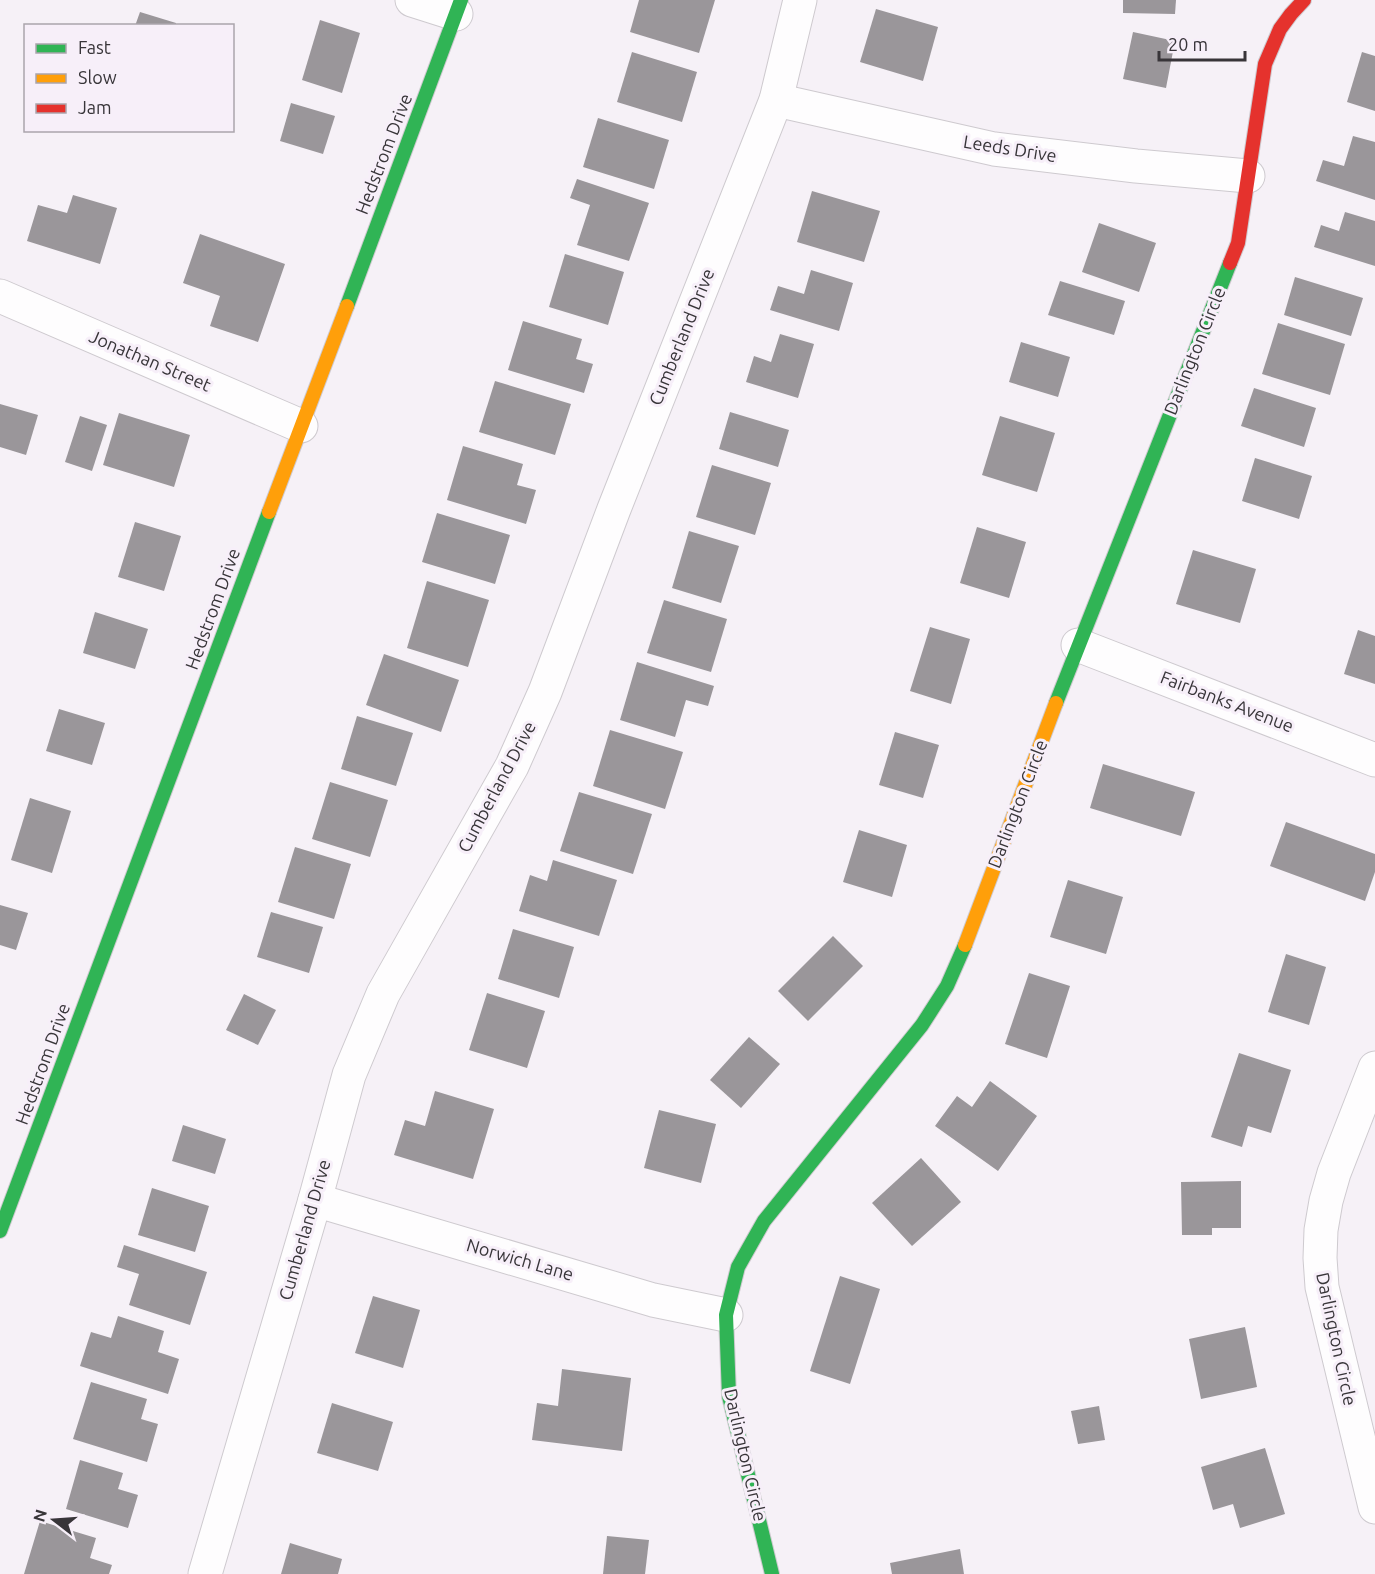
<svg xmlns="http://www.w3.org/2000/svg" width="1375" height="1574" font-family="Ubuntu,sans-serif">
  <rect width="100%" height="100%" fill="#f6f1f7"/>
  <g fill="#9a969a">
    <path d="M639,0H715L699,53L630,32Z"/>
    <path d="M1123,0H1176L1175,14L1123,13Z"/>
    <path d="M876,9L938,27L923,81L860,62Z"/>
    <path d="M140,12L176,23V26H135Z"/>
    <path d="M320,20L360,33L342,93L302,80Z"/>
    <path d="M1133,32L1175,41L1166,88L1123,79Z"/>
    <path d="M632,52L697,72L682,122L617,102Z"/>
    <path d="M1362,52L1375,56V111L1347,102Z"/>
    <path d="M291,103L335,116L323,154L280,141Z"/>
    <path d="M598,118L669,140L654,189L583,167Z"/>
    <path d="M1353,136L1375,142V200L1316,181L1323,160L1344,166Z"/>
    <path d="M577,179L649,203L629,261L577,245L590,205L570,198Z"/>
    <path d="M812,191L880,211L864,262L797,242Z"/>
    <path d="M73,195L117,208L100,264L27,241L38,205L67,213Z"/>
    <path d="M1345,212L1375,221V266L1314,247L1321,225L1339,231Z"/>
    <path d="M1099,223L1156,243L1139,292L1082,272Z"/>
    <path d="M200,234L285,264L258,342L210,326L220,296L183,283Z"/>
    <path d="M565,254L624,272L608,325L549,307Z"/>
    <path d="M811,270L853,283L839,331L770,310L778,286L804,294Z"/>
    <path d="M1295,277L1363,298L1351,336L1284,315Z"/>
    <path d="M1060,281L1125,301L1114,335L1048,315Z"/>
    <path d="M523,321L582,339L576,359L593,364L584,393L508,370Z"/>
    <path d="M1278,323L1345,344L1330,395L1262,374Z"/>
    <path d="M780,334L814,344L798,398L746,382L754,356L771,362Z"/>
    <path d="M1021,342L1070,357L1058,397L1009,382Z"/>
    <path d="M495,381L571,404L555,455L479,432Z"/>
    <path d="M1254,388L1316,408L1304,447L1241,426Z"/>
    <path d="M0,404L38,415L26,455L0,447Z"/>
    <path d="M730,412L789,430L778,467L719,449Z"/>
    <path d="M119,413L190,435L174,487L103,465Z"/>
    <path d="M80,416L107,425L92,471L65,462Z"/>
    <path d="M1000,416L1055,433L1037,492L982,475Z"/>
    <path d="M463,446L523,464L517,485L536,490L526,524L447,500Z"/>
    <path d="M1255,458L1312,476L1299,519L1242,501Z"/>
    <path d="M712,465L771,483L755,535L696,517Z"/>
    <path d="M437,513L510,535L495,584L422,562Z"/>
    <path d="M135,522L181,536L164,591L118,577Z"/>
    <path d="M977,527L1026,542L1009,598L960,583Z"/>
    <path d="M689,531L739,546L721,603L672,588Z"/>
    <path d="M1193,550L1256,569L1240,623L1176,604Z"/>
    <path d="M427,581L489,600L468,667L407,648Z"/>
    <path d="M664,600L727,619L711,672L647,653Z"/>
    <path d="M95,612L148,629L135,669L83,653Z"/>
    <path d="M930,627L970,639L951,704L910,691Z"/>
    <path d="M1358,630L1375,636V684L1344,674Z"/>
    <path d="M384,654L459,680L441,732L366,705Z"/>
    <path d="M637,662L714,686L708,706L686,700L675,737L620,720Z"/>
    <path d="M59,709L105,723L92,765L46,751Z"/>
    <path d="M357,716L413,733L396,786L341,769Z"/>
    <path d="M610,730L683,752L665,809L593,786Z"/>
    <path d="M895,732L939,745L923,798L879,785Z"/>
    <path d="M1103,764L1195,792L1181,836L1090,808Z"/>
    <path d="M330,782L388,800L370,857L312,839Z"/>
    <path d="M579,792L652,814L633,874L560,851Z"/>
    <path d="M30,798L71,811L52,873L11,860Z"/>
    <path d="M1286,822L1375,854V872L1365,901L1270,866Z"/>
    <path d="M859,830L907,845L892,897L843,882Z"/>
    <path d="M295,847L351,864L334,919L278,902Z"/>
    <path d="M553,860L617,880L599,936L519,911L530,875L547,881Z"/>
    <path d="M1068,880L1123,897L1106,954L1050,937Z"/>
    <path d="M0,905L28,913L16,950L0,945Z"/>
    <path d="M271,912L323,927L309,973L257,957Z"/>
    <path d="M513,929L574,947L559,998L498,979Z"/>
    <path d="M833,936L863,966L808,1021L778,991Z"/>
    <path d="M1286,954L1326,967L1309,1025L1268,1012Z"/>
    <path d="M1029,973L1070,986L1047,1058L1005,1044Z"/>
    <path d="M487,993L545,1011L527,1068L469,1050Z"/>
    <path d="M244,994L276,1010L258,1045L226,1030Z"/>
    <path d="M749,1037L780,1064L741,1108L710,1080Z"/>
    <path d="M1239,1053L1291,1070L1271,1133L1248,1126L1242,1147L1211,1137Z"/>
    <path d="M990,1081L1037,1116L998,1171L935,1126L957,1096L972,1107Z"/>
    <path d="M435,1091L494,1109L473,1179L394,1155L405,1120L425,1126Z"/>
    <path d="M659,1110L716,1124L701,1183L644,1168Z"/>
    <path d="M183,1125L226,1139L215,1174L172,1161Z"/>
    <path d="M921,1158L961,1202L912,1246L872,1203Z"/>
    <path d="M1241,1181V1228H1212V1235H1182L1181,1182Z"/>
    <path d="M152,1188L209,1206L195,1252L138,1235Z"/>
    <path d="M124,1245L207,1272L190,1325L129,1305L139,1274L117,1267Z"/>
    <path d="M840,1276L880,1289L850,1384L810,1371Z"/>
    <path d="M373,1296L420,1310L403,1368L355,1353Z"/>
    <path d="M118,1316L164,1331L158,1352L179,1359L168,1394L80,1366L91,1332L111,1338Z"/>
    <path d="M1245,1327L1257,1387L1201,1399L1189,1339Z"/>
    <path d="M562,1369L631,1378L622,1451L532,1440L537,1403L558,1406Z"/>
    <path d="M91,1382L147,1399L141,1419L158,1424L147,1462L73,1439Z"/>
    <path d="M332,1403L393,1422L378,1471L317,1453Z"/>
    <path d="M1099,1406L1105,1440L1078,1444L1071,1411Z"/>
    <path d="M1265,1448L1285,1514L1240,1528L1233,1504L1213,1510L1201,1467Z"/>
    <path d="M80,1460L123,1473L118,1489L138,1495L128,1528L66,1509Z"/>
    <path d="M40,1521L96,1538L90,1558L112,1565L109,1574H24Z"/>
    <path d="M607,1536L649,1540L645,1574H603Z"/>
    <path d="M290,1543L342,1559L338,1574H281Z"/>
    <path d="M960,1549L964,1574H892L890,1563Z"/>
  </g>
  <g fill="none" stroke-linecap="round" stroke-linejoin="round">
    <defs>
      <g id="street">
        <path d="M412,0L456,14"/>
        <path d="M776,100L994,149L1136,166L1248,176"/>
        <path d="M0,296L301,426"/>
        <path d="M1078,645L1375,760"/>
        <path d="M1375,1068L1334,1173L1326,1201L1321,1230L1320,1258L1322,1287L1375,1507"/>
        <path d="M315,1200L653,1300L726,1315"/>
        <path d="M205,1574L315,1200L349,1075L383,994L512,766L545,692L614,509L776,100L800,0"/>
      </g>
      <g id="fast">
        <path d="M347,306L461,0"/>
        <path d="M1056,703L1230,263"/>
        <path d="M0,1231L269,512"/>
        <path d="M772,1574L729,1396L726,1315L738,1267L764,1221L922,1025L947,986L965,945"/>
      </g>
      <g id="slow">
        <path d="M269,512L347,306"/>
        <path d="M965,945L1056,703"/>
      </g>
      <path id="jam" d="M1230,263L1238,243L1265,64L1280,29L1291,14L1304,0"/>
    </defs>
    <use href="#street" stroke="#cecacf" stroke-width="35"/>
    <use href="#fast" stroke="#cecacf" stroke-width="16"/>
    <use href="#slow" stroke="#cecacf" stroke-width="16"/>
    <use href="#jam" stroke="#cecacf" stroke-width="16"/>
    <use href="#street" stroke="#fefdfe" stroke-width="33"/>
    <use href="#fast" stroke="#30b455" stroke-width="14"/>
    <use href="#slow" stroke="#ff9f0a" stroke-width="14"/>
    <use href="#jam" stroke="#e5322d" stroke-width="14"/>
  </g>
  <g text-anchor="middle" stroke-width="6" stroke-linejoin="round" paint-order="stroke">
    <g font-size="18" fill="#383539" stroke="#f7eff9">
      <text transform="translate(1010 149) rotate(9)" y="6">Leeds Drive</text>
      <text transform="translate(384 154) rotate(-69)" y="6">Hedstrom Drive</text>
      <text transform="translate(682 337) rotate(-68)" y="6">Cumberland Drive</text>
      <text transform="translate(1195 351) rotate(-68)" y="6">Darlington Circle</text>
      <text transform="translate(150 361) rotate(23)" y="6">Jonathan Street</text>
      <text transform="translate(213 609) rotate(-70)" y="6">Hedstrom Drive</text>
      <text transform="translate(1227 702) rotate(21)" y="6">Fairbanks Avenue</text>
      <text transform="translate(497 787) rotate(-62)" y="6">Cumberland Drive</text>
      <text transform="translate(1018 804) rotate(-69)" y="6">Darlington Circle</text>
      <text transform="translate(43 1064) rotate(-70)" y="6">Hedstrom Drive</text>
      <text transform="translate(305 1230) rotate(-74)" y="6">Cumberland Drive</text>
      <text transform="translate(520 1260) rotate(16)" y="6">Norwich Lane</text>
      <text transform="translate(1336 1339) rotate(78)" y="6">Darlington Circle</text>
      <text transform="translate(745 1455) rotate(77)" y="6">Darlington Circle</text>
    </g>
  </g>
  <rect x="24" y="24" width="210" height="108" fill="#f7eff9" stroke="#aba5ac" stroke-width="1.5"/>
  <rect x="36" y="44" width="30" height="9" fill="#30b455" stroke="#aba5ac" stroke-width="1.5"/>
  <text x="78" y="54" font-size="18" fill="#383539">Fast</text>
  <rect x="36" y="74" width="30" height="9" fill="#ff9f0a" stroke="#aba5ac" stroke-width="1.5"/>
  <text x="78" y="84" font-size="18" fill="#383539">Slow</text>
  <rect x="36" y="104" width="30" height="9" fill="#e5322d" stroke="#aba5ac" stroke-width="1.5"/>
  <text x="78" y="114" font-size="18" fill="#383539">Jam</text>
  <g transform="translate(54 1520) rotate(287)" stroke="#f7eff9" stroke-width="4.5" paint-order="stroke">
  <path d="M0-4.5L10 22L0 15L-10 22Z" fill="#383539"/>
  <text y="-9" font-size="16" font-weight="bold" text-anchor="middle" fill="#383539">N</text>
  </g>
  <path d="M1159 51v9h86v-9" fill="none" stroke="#383539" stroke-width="3"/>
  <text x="1168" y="51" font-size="18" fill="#383539" stroke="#f7eff9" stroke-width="4.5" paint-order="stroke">20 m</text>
</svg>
